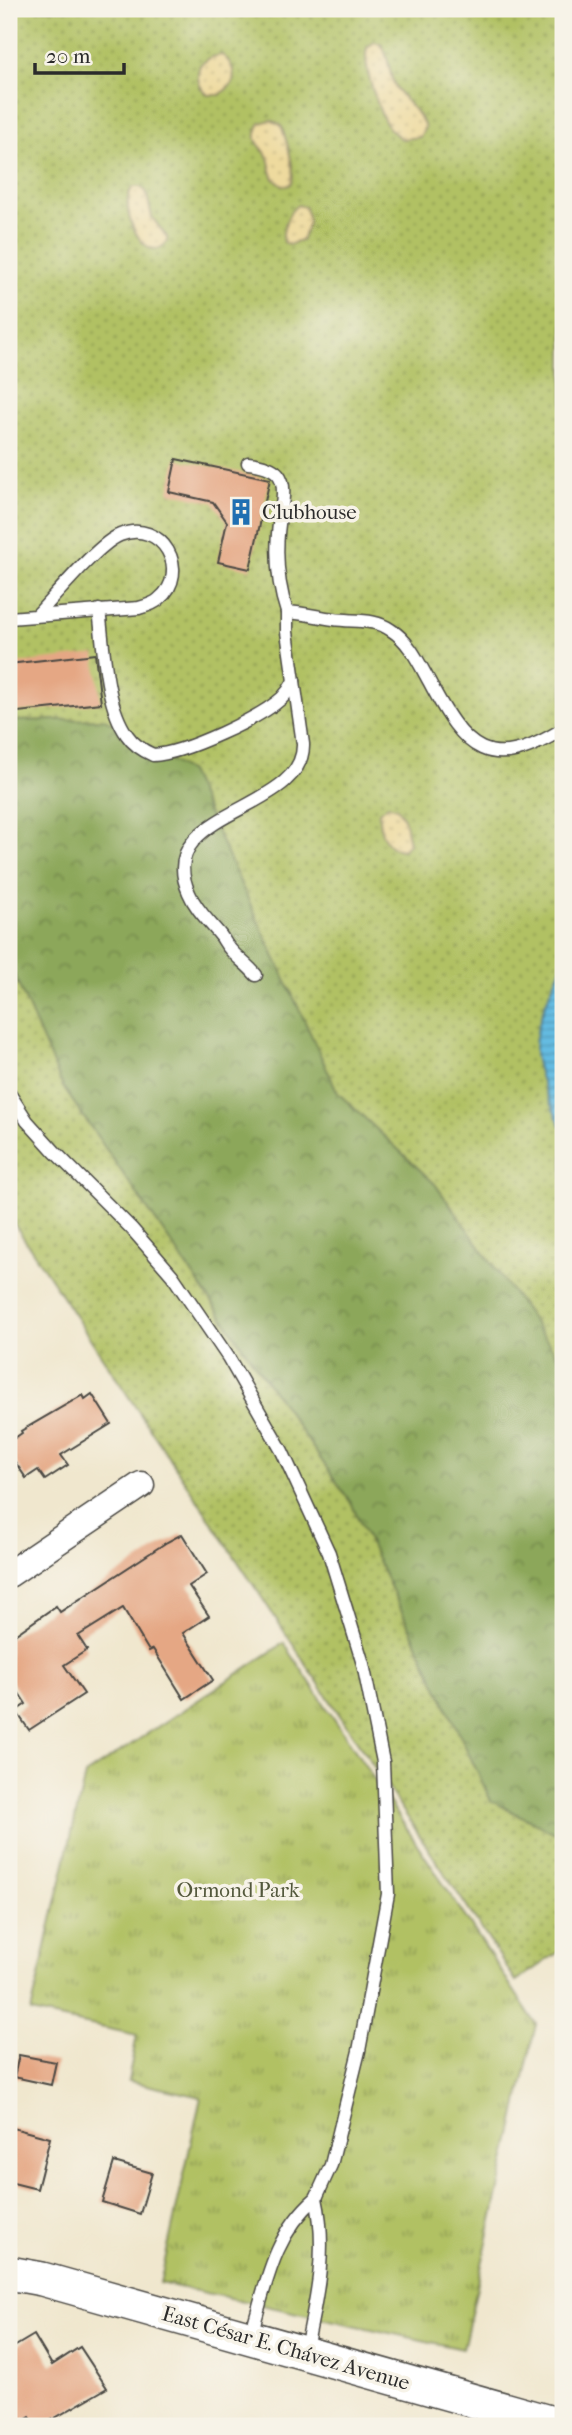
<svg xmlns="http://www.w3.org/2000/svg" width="572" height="2435" font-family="'IM FELL French Canon',serif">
  <defs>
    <pattern id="grass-dots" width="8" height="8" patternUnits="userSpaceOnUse" patternTransform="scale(1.75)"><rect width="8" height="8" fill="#b1c164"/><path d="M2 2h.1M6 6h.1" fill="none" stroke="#909d53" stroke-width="1.8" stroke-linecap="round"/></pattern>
    <pattern id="forest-crowns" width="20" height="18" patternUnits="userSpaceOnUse" patternTransform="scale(1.75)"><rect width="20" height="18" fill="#8ca75a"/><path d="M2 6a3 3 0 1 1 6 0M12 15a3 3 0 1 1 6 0" fill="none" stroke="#73884b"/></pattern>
    <pattern id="sand-dots" width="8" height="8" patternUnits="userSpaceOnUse" patternTransform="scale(1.75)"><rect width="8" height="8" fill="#eeda9e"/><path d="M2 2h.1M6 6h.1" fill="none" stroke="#cb8" stroke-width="1.8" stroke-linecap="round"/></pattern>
    <pattern id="park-tufts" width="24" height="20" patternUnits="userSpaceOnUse" patternTransform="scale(1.75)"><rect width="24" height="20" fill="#b1c164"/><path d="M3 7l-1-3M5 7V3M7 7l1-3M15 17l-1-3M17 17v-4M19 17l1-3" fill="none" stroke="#909d53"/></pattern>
    <pattern id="water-rules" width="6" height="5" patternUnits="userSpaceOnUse" patternTransform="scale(1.75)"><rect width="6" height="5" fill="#65bce2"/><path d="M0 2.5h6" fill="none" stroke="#5399b7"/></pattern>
  </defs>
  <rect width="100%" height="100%" fill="#f7f3e8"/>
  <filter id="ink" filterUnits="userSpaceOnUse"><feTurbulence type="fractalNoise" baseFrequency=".0143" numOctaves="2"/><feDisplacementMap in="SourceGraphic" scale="14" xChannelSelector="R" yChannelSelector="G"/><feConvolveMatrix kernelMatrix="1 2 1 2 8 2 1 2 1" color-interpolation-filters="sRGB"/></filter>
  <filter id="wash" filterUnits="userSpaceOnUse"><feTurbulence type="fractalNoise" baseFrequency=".00686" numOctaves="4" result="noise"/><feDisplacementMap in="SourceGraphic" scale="28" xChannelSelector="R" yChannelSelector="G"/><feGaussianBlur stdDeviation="1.57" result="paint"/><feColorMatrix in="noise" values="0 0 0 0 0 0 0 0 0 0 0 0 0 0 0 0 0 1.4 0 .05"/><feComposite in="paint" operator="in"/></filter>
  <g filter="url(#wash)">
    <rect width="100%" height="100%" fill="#f0e7ce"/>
    <path fill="url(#grass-dots)" stroke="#6e7648" stroke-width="2" d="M9,9H563V1949L516,1981L9,1216Z"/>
    <path fill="url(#forest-crowns)" stroke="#5c6942" stroke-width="2" d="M105,719L189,772L338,1093L435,1184L563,1363V1837L491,1801L351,1503L63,1087L9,963V721Z"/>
    <g fill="url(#sand-dots)" stroke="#8c8264" stroke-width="2">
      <path d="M374,42L381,44C390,57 388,73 395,86C403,101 420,112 425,127L420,137L402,139C397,136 393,132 389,128C379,114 362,64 367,48Z"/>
      <path d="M222,55C232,62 235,72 233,83L220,95H208C198,87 196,76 200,65L211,57Z"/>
      <path d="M271,120L281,125C284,132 307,200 279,183C270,178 271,166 268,158C266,151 258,146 256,139C255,133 257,128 260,123Z"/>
      <path d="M133,187H140L146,191L152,217L167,237V242C146,270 115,206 133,187Z"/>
      <path d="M298,205L305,207L309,222L302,240L289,245L284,242C280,231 289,210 298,205Z"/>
      <path d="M388,805L397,808L404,818L409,844L402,850C384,849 378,828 379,812Z"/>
    </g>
    <path fill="url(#park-tufts)" stroke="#6e7648" stroke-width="2" d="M284,1643L536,2024L463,2349L160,2283L201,2097L128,2081L137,2035L31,2012L85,1775Z"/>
    <path fill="url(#water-rules)" stroke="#487486" stroke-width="2" d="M563,963V1129C553,1111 536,1073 535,1052C534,1024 552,988 563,963Z"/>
    <g id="blocks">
      <g fill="#e5a784">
        <path d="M176,459L270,479L250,569L218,562L227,522L213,502L169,492Z"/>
        <path d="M95,654L101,703L9,713V664Z"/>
        <path d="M92,1394L111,1424L61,1455L68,1465L45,1480L38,1470L26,1478L9,1453V1442L22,1433L21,1431L83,1395L85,1399Z"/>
        <path d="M182,1534L207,1574L189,1586L209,1616L183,1633L213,1680L184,1699L153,1649L149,1651L123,1608L78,1636L87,1650L64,1665L84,1694L29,1730L16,1711L26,1704L9,1678V1639L56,1606L60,1612L167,1542Z"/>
        <path d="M19,2055L56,2062L51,2085L14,2077Z"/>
        <path d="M9,2127L50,2138L37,2189L9,2182Z"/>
        <path d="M114,2162L152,2173L140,2214L102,2202Z"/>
        <path d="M34,2335L52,2365L80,2347L107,2388L41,2426H36L30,2417L15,2426H9V2350Z"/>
      </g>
    </g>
  </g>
  <g filter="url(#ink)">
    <use href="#blocks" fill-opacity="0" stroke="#494743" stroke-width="2"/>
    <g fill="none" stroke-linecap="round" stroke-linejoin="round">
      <defs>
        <g id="service">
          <path d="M248,463C258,464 271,466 278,474C286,483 283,500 281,511C275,544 276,579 287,612C303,613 318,617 334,619C353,622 375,618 391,630C409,641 419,663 429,681C465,750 489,775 563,729"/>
          <path d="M99,610C104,648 105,704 127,735C133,744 144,751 153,755C183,754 260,718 282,698C287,693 291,687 294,681"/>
          <path d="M9,618L139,608C146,606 154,604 159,599C192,572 162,518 120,535C99,543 56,595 38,614"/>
          <path d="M256,975C247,964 237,958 230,949C226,945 224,940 221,936C210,922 196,910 189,893C151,809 305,813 303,744L287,632V612"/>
          <path d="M9,1093L27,1121L55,1152L131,1228L172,1275L228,1357L282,1451L329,1553L363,1664L383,1762L388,1894L359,2051L331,2165L316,2198"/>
          <path d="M250,2338C266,2285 273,2235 316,2198C328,2251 316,2301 305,2353"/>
        </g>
        <path id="minor" d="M9,1574L141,1485"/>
        <path id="tertiary" d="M9,2273L42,2279L563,2426"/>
      </defs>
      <use href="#service" stroke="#494743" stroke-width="15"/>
      <use href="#minor" stroke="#494743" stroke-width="29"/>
      <use href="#tertiary" stroke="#494743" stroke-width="36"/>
      <use href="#service" stroke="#fff" stroke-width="12"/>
      <use href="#minor" stroke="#fff" stroke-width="26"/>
      <use href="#tertiary" stroke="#fff" stroke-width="33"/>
    </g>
  </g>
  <defs>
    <symbol id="building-bare" viewBox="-9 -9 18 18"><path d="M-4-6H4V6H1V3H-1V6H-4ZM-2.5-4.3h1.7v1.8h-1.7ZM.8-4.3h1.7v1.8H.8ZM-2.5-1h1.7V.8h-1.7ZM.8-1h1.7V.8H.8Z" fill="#1f6fb2" stroke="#f7f3e8" stroke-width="2.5" paint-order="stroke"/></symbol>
  </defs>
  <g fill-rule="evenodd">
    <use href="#building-bare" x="222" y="493" width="38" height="38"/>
  </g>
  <g text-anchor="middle" stroke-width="7" stroke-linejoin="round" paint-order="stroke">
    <g font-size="21" fill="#2b2b2b" stroke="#f7f3e8" text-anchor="start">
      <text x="262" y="519">Clubhouse</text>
    </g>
    <g font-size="21" fill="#53583c" stroke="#f7f3e8">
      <text x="238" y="1897">Ormond Park</text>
    </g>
    <g font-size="21" fill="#2b2b2b" stroke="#f7f3e8">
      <text transform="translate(286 2348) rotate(16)" y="7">East César E. Chávez Avenue</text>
    </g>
  </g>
  <rect width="572" height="2435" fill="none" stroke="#f7f3e8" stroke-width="35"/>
  <path d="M35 63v10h89v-10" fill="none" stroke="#2b2b2b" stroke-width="3.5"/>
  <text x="46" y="63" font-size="21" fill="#2b2b2b" stroke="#f7f3e8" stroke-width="5" paint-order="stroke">20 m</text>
</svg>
